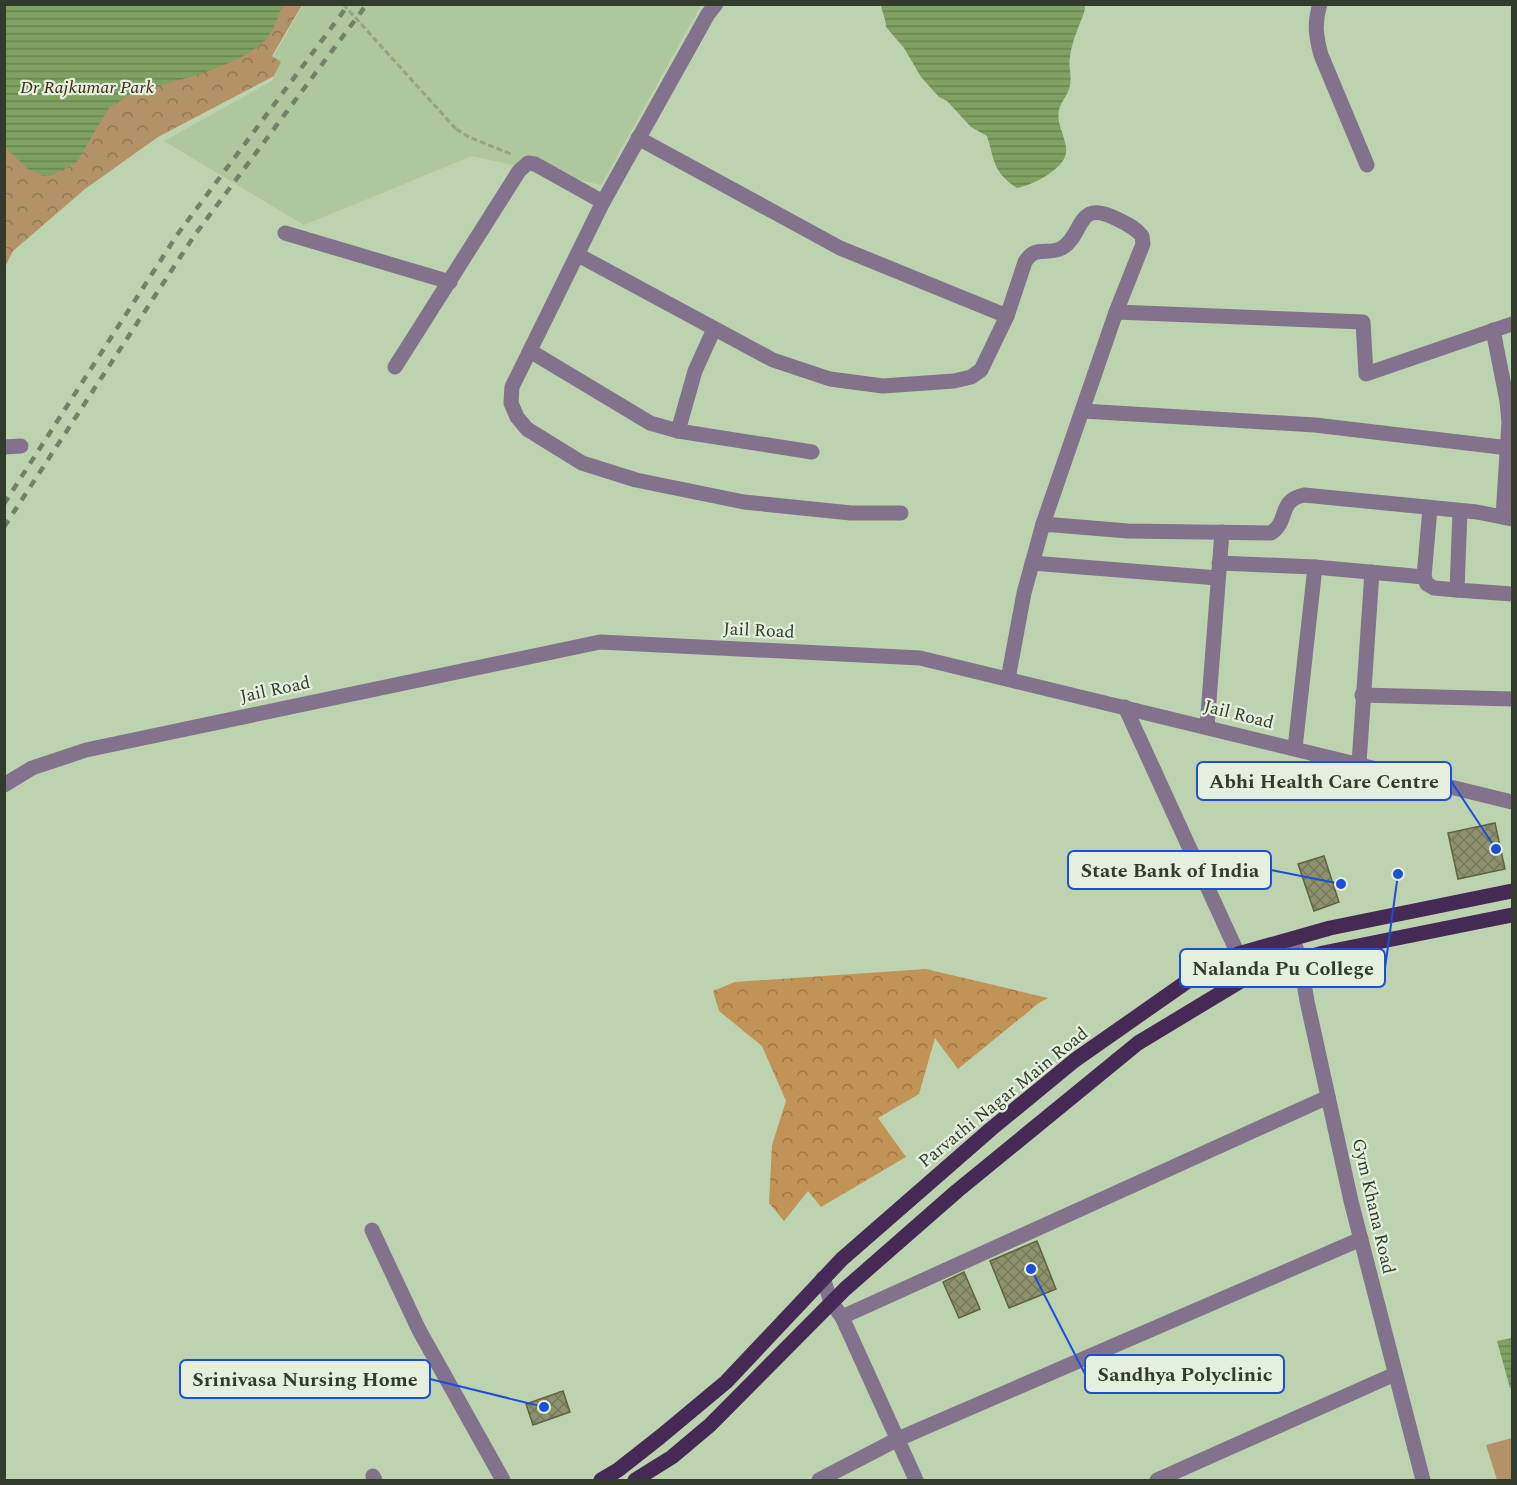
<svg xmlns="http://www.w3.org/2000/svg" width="1517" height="1485" font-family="Spectral,serif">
  <defs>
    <pattern id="forest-crowns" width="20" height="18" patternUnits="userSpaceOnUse" patternTransform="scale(1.5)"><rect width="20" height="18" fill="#c19356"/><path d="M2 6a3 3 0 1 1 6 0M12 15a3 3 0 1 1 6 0" fill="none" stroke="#9d7947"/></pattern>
    <pattern id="park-crowns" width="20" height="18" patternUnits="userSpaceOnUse" patternTransform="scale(1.5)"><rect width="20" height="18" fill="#b39268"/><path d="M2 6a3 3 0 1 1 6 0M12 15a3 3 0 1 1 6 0" fill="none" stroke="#927856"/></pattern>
    <pattern id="water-rules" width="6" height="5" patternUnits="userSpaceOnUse" patternTransform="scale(1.5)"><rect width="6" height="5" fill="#7fa263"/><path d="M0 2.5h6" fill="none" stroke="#698552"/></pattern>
    <pattern id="building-cross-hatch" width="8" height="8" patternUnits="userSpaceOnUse" patternTransform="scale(1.5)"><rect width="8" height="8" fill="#8e926c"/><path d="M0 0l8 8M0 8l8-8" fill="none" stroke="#757859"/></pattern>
  </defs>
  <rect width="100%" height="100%" fill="#bdd2ae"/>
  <path fill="#aec79c" d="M303,5H701L601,185L472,156L304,225L164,141L272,81L279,67L271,61Z"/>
  <path fill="url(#forest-crowns)" d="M926,969L1048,998L1039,1003L958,1069L935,1038L919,1094L878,1118L906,1157L821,1207L808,1191L784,1221L769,1203L772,1145L786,1101L762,1046L719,1011L713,991L735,982Z"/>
  <path fill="url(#park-crowns)" d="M5,5H302L272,56L281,62L274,76L158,137L85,189L13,251L5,267Z"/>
  <path fill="#b39268" d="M1512,1438V1480H1497L1486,1445Z"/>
  <g fill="url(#water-rules)">
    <path d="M4,5L5,4L283,5C278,16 275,28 267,38C243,67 168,83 131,94L109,108L76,163L52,175L43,176L28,169L5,147Z"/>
    <path d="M881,5H1085C1085,15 1080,21 1077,31C1074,38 1071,49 1070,57C1068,66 1072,76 1070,85C1069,94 1061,101 1059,110C1055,127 1072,144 1064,159C1056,173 1032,185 1017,188C993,172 995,162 987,136L971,127L947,101L939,97L921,77L904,48L886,27C886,18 882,13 881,5Z"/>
    <path d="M1512,1338V1388H1510L1497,1341Z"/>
  </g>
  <g fill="url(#building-cross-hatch)" stroke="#60633f" stroke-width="1.5">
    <path d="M1495,823L1505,869L1458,879L1448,833Z"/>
    <path d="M1324,856L1339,902L1314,911L1298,864Z"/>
    <path d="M1037,1241L1056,1289L1009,1308L990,1261Z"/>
    <path d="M964,1272L980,1309L959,1318L943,1282Z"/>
    <path d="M563,1391L570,1412L533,1425L526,1404Z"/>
  </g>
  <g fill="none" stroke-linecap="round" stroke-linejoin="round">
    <path stroke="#93a487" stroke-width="3" stroke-dasharray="6 3" stroke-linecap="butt" d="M456,129L469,137L513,155"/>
    <g stroke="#82728c" stroke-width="15">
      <path d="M716,4L708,14L603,202L512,387L511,403L517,417L527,429L582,463L636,480L744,502L851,513H901"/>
      <path d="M1320,4C1314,23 1316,37 1321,55L1367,165"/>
      <path d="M638,138L840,248L1007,316"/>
      <path d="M285,233L450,282"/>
      <path d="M578,255L773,360L830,379L883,386L954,381L971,377L981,370L1007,316L1025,262C1036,244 1047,256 1062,248C1084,235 1076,199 1115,218C1125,223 1135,227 1142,236L1143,244L1116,312L1043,524"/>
      <path d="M1116,312L1363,322L1366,374L1512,324"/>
      <path d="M1493,330L1507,401L1509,422L1503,517"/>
      <path d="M530,351L650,423L678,431L812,452"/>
      <path d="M395,367L519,171L528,163L535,164L603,202"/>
      <path d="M1083,411L1315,425L1509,448"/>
      <path d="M678,431L695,371L714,329"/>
      <path d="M4,447L21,446"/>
      <path d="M1430,508L1424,577L1427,584L1434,588L1457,590"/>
      <path d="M1460,511L1457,590L1512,594"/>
      <path d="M1032,563L1218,578"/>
      <path d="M1219,563L1315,567L1295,748"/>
      <path d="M1315,567L1424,577"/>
      <path d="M1008,679L1024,593L1043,524L1128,531L1271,533C1290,520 1277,501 1304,495L1477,512L1512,519"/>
      <path d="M1362,695L1512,699"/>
      <path d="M1125,707L1238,954"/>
      <path d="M1207,727L1222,532"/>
      <path d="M1359,763L1372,572"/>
      <path d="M4,785L32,768L86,750L600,642L920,658L1512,802"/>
      <path d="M1293,939L1300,960L1307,1001L1351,1201L1423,1480"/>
      <path d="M372,1230L419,1330L503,1480"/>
      <path d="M823,1278L831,1302L842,1317L916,1480"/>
      <path d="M842,1317L1328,1097"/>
      <path d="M373,1476L375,1480"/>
      <path d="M819,1480L898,1439L1361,1239"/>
      <path d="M1157,1480L1395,1374"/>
    </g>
    <g stroke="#462a56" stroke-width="15">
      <path d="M601,1480L618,1470L660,1437L726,1382L842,1259L991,1129L1075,1060L1185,983L1238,954L1330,928L1512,891"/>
      <path d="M635,1480L672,1457L710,1425L845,1289L957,1191L1138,1043L1254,973L1323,953L1512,915"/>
    </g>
    <g stroke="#728168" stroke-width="4.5" stroke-dasharray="8 8" stroke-linecap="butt">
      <path d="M4,504L177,235L349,4"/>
      <path d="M4,527L194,236L367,4"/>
    </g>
    <path stroke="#93a487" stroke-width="3" stroke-dasharray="6 3" stroke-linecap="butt" d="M343,4L456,129"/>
  </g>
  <g text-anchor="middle" stroke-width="4.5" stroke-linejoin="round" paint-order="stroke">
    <g font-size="18" font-style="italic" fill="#3f2b0f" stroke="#e4efdd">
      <text x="87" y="93">Dr Rajkumar Park</text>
    </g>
    <g font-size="18" fill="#323b2c" stroke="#e4efdd">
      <text transform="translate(759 630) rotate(3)" y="6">Jail Road</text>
      <text transform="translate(275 689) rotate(-12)" y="6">Jail Road</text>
      <text transform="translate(1239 714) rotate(14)" y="6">Jail Road</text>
      <text transform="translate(1003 1097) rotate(-39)" y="6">Parvathi Nagar Main Road</text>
      <text transform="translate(1374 1206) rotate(77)" y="6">Gym Khana Road</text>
    </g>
  </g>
  <path fill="none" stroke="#1d4ed8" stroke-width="2" d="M1496 849L1451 781M1341 884L1271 870M1398 874L1385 968M1031 1269L1085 1374M544 1407L430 1379"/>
  <g fill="#1d4ed8" stroke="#e4efdd" stroke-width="2">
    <circle cx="1496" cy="849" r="6"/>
    <circle cx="1341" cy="884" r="6"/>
    <circle cx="1398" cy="874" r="6"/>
    <circle cx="1031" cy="1269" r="6"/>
    <circle cx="544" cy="1407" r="6"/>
  </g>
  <g fill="#e4efdd" stroke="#1d4ed8" stroke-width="2">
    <rect x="1197" y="762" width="254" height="38" rx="6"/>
    <rect x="1068" y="851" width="203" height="38" rx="6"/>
    <rect x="1180" y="949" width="205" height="38" rx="6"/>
    <rect x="1085" y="1355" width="199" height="38" rx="6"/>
    <rect x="180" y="1360" width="250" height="38" rx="6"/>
  </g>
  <g font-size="20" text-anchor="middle" font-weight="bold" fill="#323b2c">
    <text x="1324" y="788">Abhi Health Care Centre</text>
    <text x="1170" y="877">State Bank of India</text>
    <text x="1283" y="975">Nalanda Pu College</text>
    <text x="1185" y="1381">Sandhya Polyclinic</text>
    <text x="305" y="1386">Srinivasa Nursing Home</text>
  </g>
  <rect width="1517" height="1485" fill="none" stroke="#323b2c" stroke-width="12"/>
</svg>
